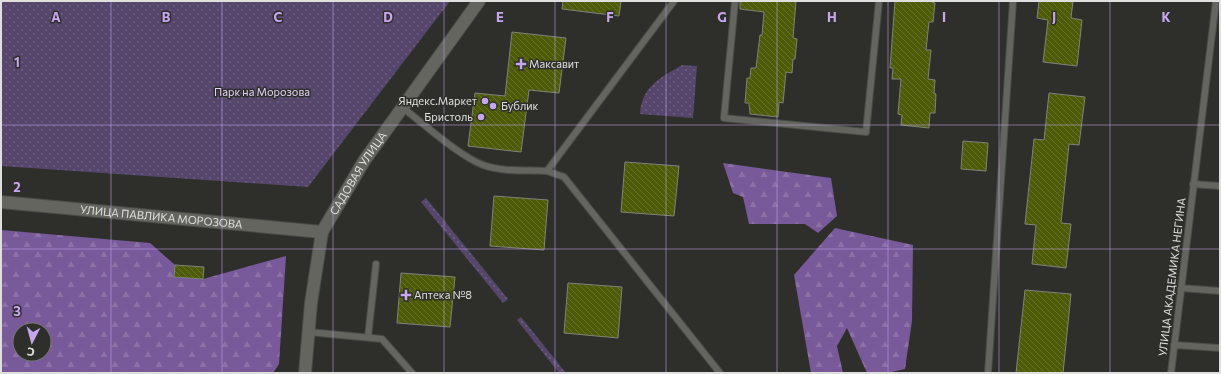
<svg xmlns="http://www.w3.org/2000/svg" width="1221" height="374" font-family="Commissioner,sans-serif">
  <defs>
    <pattern id="grass-dots" width="8" height="8" patternUnits="userSpaceOnUse"><rect width="8" height="8" fill="#57466b"/><path d="M2 2h.1M6 6h.1" fill="none" stroke="#6f6080" stroke-width="1.8" stroke-linecap="round"/></pattern>
    <pattern id="forest-firs" width="22" height="20" patternUnits="userSpaceOnUse"><rect width="22" height="20" fill="#785999"/><path d="M5 1l3.5 6h-7zM16 11l3.5 6h-7z" fill="#8b71a7"/></pattern>
    <pattern id="building-back-hatch" width="6" height="6" patternUnits="userSpaceOnUse"><rect width="6" height="6" fill="#4d5b06"/><path d="M-1 5l2 2M0 0l6 6M5-1l2 2" fill="none" stroke="#66722a"/></pattern>
  </defs>
  <rect width="100%" height="100%" fill="#2e2f2a"/>
  <g fill="url(#grass-dots)">
    <path d="M1,1H450L308,187L1,166Z"/>
    <path d="M682,65L697,66L693,118L640,114C642,86 660,78 682,65Z"/>
    <path d="M426,198L508,299L503,303L421,202Z"/>
    <path d="M521,317L566,373H559L517,320Z"/>
  </g>
  <g fill="url(#forest-firs)" fill-rule="evenodd">
    <path d="M723,163L831,178L837,216L818,233L805,224H749L743,197L733,193Z"/>
    <path d="M835,228L913,245L912,321L905,369L887,373H867L847,328L837,346L843,373H811L794,275Z"/>
    <path d="M1,230L150,243L175,265L174,277L203,279L286,256L279,364L273,373H1ZM20,330H44V354H20Z"/>
  </g>
  <g fill="url(#building-back-hatch)" stroke="#81837c">
    <path d="M563,1H621L619,16L562,9Z"/>
    <path d="M740,1H796L793,38L797,39L795,59H793L792,73L786,72L783,103L779,102L778,117L750,114L749,103H745L747,78H750L751,68H756L760,35H762L764,12L740,9Z"/>
    <path d="M895,1H930L935,3L933,22H929L926,50H931L928,79L935,80L934,93L936,94L935,113H930L929,128L901,125L902,115L898,114L901,79H892L893,68H890Z"/>
    <path d="M1039,1H1073L1071,18L1082,20L1077,66L1043,62L1048,20L1037,18Z"/>
    <path d="M512,32L566,38L559,93L529,90L521,152L468,146L475,93L505,96Z"/>
    <path d="M1049,93L1085,97L1079,145L1069,144L1061,223L1071,224L1066,268L1032,264L1036,225L1025,224L1034,139L1044,140Z"/>
    <path d="M963,141L988,143L986,171L961,169Z"/>
    <path d="M625,162L679,166L674,216L621,212Z"/>
    <path d="M494,196L548,200L544,250L490,246Z"/>
    <path d="M175,265L204,267L203,279L174,277Z"/>
    <path d="M401,273L455,277L450,327L397,323Z"/>
    <path d="M568,283L622,287L618,338L564,333Z"/>
    <path d="M1025,290L1071,294L1063,373H1016Z"/>
  </g>
  <g fill="none" stroke-linecap="round" stroke-linejoin="round">
    <defs>
      <g id="lane">
        <path d="M735,1L724,118L866,132L879,1"/>
        <path d="M403,108C424,124 459,156 483,165C502,172 526,170 547,171L674,1"/>
        <path d="M547,171L564,177L720,373"/>
        <path d="M1193,184L1220,186"/>
        <path d="M1181,288L1220,291"/>
        <path d="M309,332L382,339L412,373"/>
        <path d="M368,337L376,264"/>
        <path d="M1174,345L1220,348"/>
        <path d="M988,373L1013,1"/>
        <path d="M1171,373L1216,1"/>
      </g>
      <g id="secondary">
        <path id="s1" d="M1,202L322,232"/>
        <path id="s2" d="M305,373L311,303L322,232L364,161L479,1"/>
      </g>
    </defs>
    <use href="#lane" stroke="#4a4c47" stroke-width="8"/>
    <use href="#secondary" stroke="#4a4c47" stroke-width="14"/>
    <use href="#lane" stroke="#63655e" stroke-width="6"/>
    <use href="#secondary" stroke="#63655e" stroke-width="12"/>
  </g>
  <path fill="none" stroke="#c7a6ef" stroke-width="1" stroke-opacity="0.55" d="M111,1V373M222,1V373M333,1V373M444,1V373M555,1V373M666,1V373M777,1V373M888,1V373M999,1V373M1110,1V373M1,125H1220M1,249H1220"/>
  <g fill="#c7a6ef" stroke="#2e2f2a" stroke-width="1.5">
    <path d="M519 58h4v4h4v4h-4v4h-4v-4h-4v-4h4z"/>
    <circle cx="485" cy="101" r="4"/>
    <circle cx="493" cy="106" r="4"/>
    <circle cx="481" cy="117" r="4"/>
    <path d="M404 289h4v4h4v4h-4v4h-4v-4h-4v-4h4z"/>
  </g>
  <g text-anchor="middle" stroke-width="3" stroke-linejoin="round" paint-order="stroke">
    <g font-size="11" fill="#dfe0dd" stroke="#2e2f2a" text-anchor="start">
      <text x="529" y="68">Максавит</text>
      <text x="477" y="105" text-anchor="end">Яндекс.Маркет</text>
      <text x="501" y="110">Бублик</text>
      <text x="473" y="121" text-anchor="end">Бристоль</text>
      <text x="414" y="299">Аптека №8</text>
    </g>
    <g font-size="11" fill="#e3d3f8" stroke="#2e2f2a">
      <text x="262" y="96">Парк на Морозова</text>
    </g>
    <g font-size="11" fill="#dfe0dd" stroke="#2e2f2a">
      <text dy="4" stroke="none"><textPath href="#s2" startOffset="211">САДОВАЯ УЛИЦА</textPath></text>
      <text dy="4" stroke="none"><textPath href="#s1" startOffset="161">УЛИЦА ПАВЛИКА МОРОЗОВА</textPath></text>
      <text transform="translate(1172 277) rotate(-83)" y="4">УЛИЦА АКАДЕМИКА НЕГИНА</text>
    </g>
  </g>
  <g font-size="13" text-anchor="middle" font-weight="bold" fill="#c7a6ef" stroke="#2e2f2a" stroke-width="3" stroke-linejoin="round" paint-order="stroke">
    <text x="56" y="22">A</text>
    <text x="166" y="22">B</text>
    <text x="278" y="22">C</text>
    <text x="388" y="22">D</text>
    <text x="500" y="22">E</text>
    <text x="610" y="22">F</text>
    <text x="722" y="22">G</text>
    <text x="832" y="22">H</text>
    <text x="944" y="22">I</text>
    <text x="1054" y="22">J</text>
    <text x="1166" y="22">K</text>
    <text x="17" y="67">1</text>
    <text x="17" y="192">2</text>
    <text x="17" y="316">3</text>
  </g>
  <rect width="1221" height="374" fill="none" stroke="#dfe0dd" stroke-width="4"/>
  <g transform="translate(32 342) rotate(186)"><circle r="19" fill="#2e2f2a" stroke="#757672"/>
  <path d="M0-3L7 15L0 10L-7 15Z" fill="#c7a6ef"/>
  <text y="-6" font-size="11" font-weight="bold" text-anchor="middle" fill="#dfe0dd">С</text>
  </g>
</svg>
